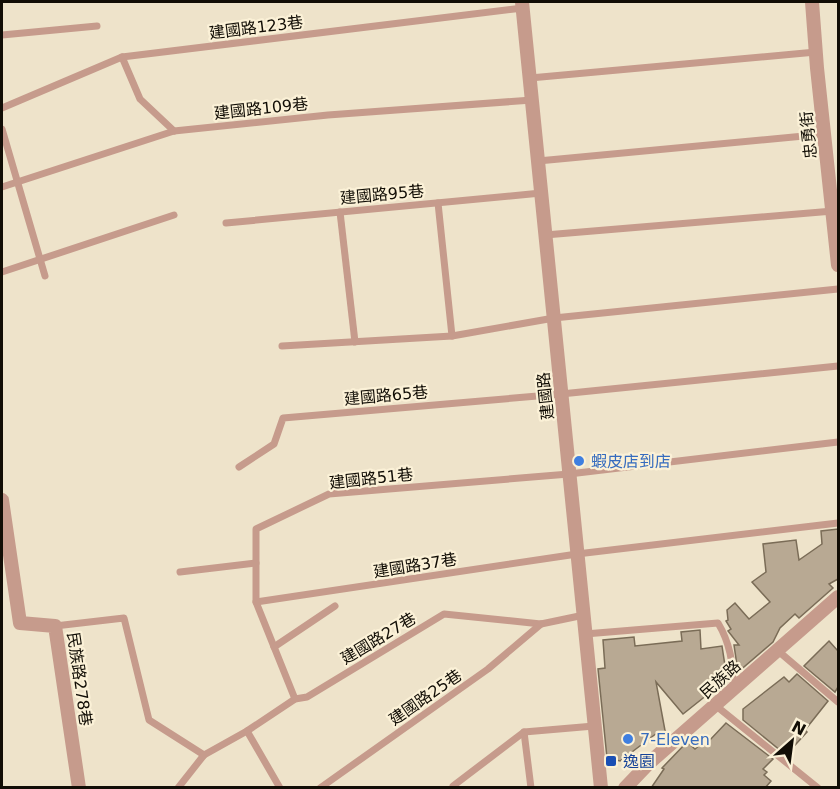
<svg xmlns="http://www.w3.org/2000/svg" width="840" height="789" font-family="'DejaVu Sans','Noto Sans TC',sans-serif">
  <rect width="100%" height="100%" fill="#eee3ca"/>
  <g fill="#b8a993" stroke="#7a6c57" stroke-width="1.5">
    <path d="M838,529V579L829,584L833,588L799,618L795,614L780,628L773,642L738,672L734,645H739L728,631L731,629L726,621L728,620L727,610L735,603L749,619L770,602L752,582L766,572L763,544L796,540L799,560L822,544L821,531Z"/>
    <path d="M700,630L701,649L722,646L727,679L683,714L656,682L666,736L657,733L620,761L607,758L598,669L605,668L603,640L634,637L635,646L682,641L681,632Z"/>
    <path d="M829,641L838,651V687L835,692L804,666Z"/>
    <path d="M797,674L828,701L805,730L807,732L786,755L743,720V709L784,677L789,682Z"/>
    <path d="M726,723L773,759L763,769L767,772L764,775L771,781L765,788H651L664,769L662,768L687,742L695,749L707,739L709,741Z"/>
  </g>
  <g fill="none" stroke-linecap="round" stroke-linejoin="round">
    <g stroke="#c69b8c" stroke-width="7">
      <path d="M2,35L97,26"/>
      <path d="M122,57L140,99L174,131"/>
      <path d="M530,78L816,52"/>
      <path d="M2,108L122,57L523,8"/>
      <path d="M2,129L45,276"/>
      <path d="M538,161L825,134"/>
      <path d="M2,187L174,131L328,115L532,100"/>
      <path d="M438,203L452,336"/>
      <path d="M340,212L355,342"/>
      <path d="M226,223L541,193"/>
      <path d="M545,235L833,211"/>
      <path d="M2,272L174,215"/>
      <path d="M282,346L452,336L554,318L838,289"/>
      <path d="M239,467L274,444L283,418L561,394L838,366"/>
      <path d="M180,572L256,563"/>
      <path d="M256,602L577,554L838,523"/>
      <path d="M55,626L124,618L149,720L204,755"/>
      <path d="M585,634L718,623C730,643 734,665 733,689"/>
      <path d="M274,647L335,606"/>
      <path d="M777,650L838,702"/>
      <path d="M295,699L256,602V529L329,494L569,474L838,442"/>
      <path d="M715,705L818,788"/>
      <path d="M247,731L280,788"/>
      <path d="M524,732L531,788"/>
      <path d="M178,788L204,755L247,731L295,699L307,697L444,614L541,624L584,615"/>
      <path d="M320,788L488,669L541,624"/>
      <path d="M454,788L453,786L524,732L594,726"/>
    </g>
    <g stroke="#c69b8c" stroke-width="14">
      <path d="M522,2L601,788"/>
      <path d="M812,2L817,68L838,265"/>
      <path d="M2,500L20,623L55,626L79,788"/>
      <path d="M625,788L649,763L838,597"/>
    </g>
  </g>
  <g fill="#3f7fe0" stroke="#fbf1d7" stroke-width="2">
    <circle cx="579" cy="461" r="6"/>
    <circle cx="628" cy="739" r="6"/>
  </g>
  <rect fill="#1a4fb4" stroke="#fbf1d7" stroke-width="2" x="605" y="755" width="12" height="12" rx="3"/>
  <g text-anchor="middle" stroke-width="4.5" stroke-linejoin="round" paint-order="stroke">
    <g font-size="16" fill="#110d05" stroke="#fbf1d7">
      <text transform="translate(256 27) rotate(-7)" y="6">建國路123巷</text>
      <text transform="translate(261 108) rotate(-6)" y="6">建國路109巷</text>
      <text transform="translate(808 135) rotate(-96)" y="6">忠勇街</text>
      <text transform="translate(382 194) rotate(-5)" y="6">建國路95巷</text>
      <text transform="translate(386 395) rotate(-5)" y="6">建國路65巷</text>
      <text transform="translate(545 396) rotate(-96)" y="6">建國路</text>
      <text transform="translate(371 478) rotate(-6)" y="6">建國路51巷</text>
      <text transform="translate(415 565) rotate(-9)" y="6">建國路37巷</text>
      <text transform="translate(378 638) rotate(-31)" y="6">建國路27巷</text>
      <text transform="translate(80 679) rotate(82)" y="6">民族路278巷</text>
      <text transform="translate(720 679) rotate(-42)" y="6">民族路</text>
      <text transform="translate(425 697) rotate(-35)" y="6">建國路25巷</text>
    </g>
    <g font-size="16" fill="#366cbe" stroke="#fbf1d7" text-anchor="start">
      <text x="591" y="467">蝦皮店到店</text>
      <text x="640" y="745">7-Eleven</text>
    </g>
    <g font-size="16" fill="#164399" stroke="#fbf1d7" text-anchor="start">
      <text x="623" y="767">逸園</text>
    </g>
  </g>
  <rect width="840" height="789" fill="none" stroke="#110d05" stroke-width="6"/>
  <g transform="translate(792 741) rotate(28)" stroke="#fbf1d7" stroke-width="4.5" paint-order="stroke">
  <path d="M0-4.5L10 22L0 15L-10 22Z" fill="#110d05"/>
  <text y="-9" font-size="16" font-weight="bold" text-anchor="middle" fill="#110d05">N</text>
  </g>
</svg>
